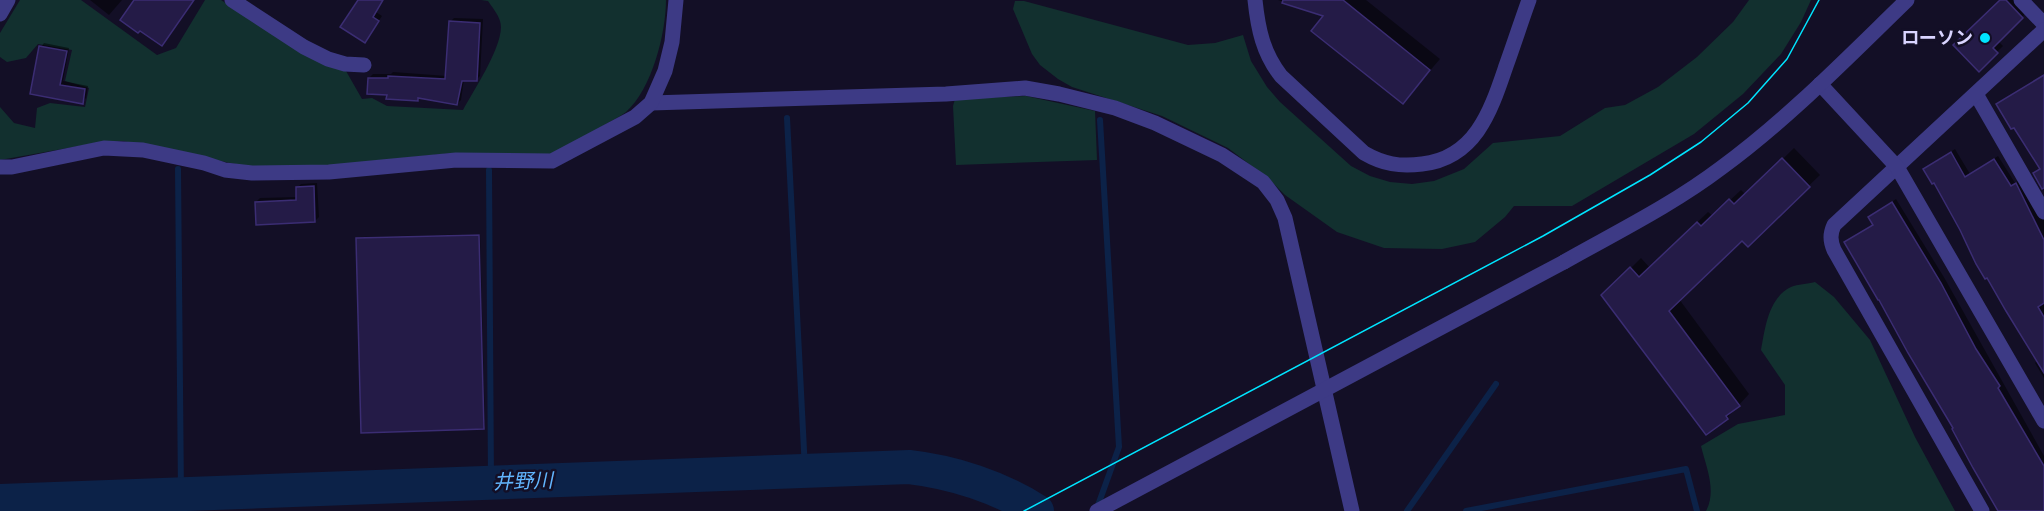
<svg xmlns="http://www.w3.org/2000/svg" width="2044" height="511" font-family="Helvetica,'Noto Sans JP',sans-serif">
  <rect width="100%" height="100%" fill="#130f26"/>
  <g fill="#12302f">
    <path d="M20,0H81L157,55L176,48L205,0H221L268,31L346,71L362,99L372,98L387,106L463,110C473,91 507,41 500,21C498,14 492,7 488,1L481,0H666C666,33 652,89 626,112C621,116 613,120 606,124C588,135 569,147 549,155L453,153L325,166L250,167L123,141L102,142L0,160V107L14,123L35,128L37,108L50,103L85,107L89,88L65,81L72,50L38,44L26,58L7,62L0,57V33Z"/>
    <path d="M1749,0H1811L1801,22L1781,54L1743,94L1694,134L1572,206H1514L1505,217L1475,242L1442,249L1384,248L1337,232L1285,195L1269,179L1228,148L1162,116L1072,87L1058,79L1040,65L1032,54L1013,9L1015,1H1024L1188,45L1215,43L1243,35L1251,61L1267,87L1280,102L1351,166L1370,176L1390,182L1412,184L1434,181L1464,169L1493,143L1560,136L1605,108L1625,105L1658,87L1697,57L1733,22Z"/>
    <path d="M1026,96L1095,111L1097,160L956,165L953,106L955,99Z"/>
    <path d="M1815,282L1834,297L1870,340L1915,437L1955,511H1706C1717,490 1706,467 1701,446L1738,424L1785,415V385L1761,350C1765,329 1768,298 1791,287C1798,284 1807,284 1815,282Z"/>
  </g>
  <g fill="#0007">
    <path d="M90,0H122L109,15Z"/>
    <path d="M360,0H383L376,12L382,16L365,41Z"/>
    <path d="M1278,0H1366L1440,59L1403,102L1325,16Z"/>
    <path d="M2002,0H2018L2028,11L1998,41L2003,46L1979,70Z"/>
    <path d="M454,18L483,19L480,76L476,80L464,79L461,100L457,104L420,97L417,99L388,93L369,78L373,74H391L393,72L447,76L450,22Z"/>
    <path d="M44,43L69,48L63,81L88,86L86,98L82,102L32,92L41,47Z"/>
    <path d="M1794,148L1820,175L1748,244L1743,239L1679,299L1749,394L1727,418L1603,296L1641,258L1650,268L1708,212L1713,216L1741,190L1746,195Z"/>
    <path d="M1955,149L1970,174L1998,156L2015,183L2020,180L2044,216V378L2035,363L2038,360L1934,181L1925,169Z"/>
    <path d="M317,183L319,217L315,221L256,202L260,198L298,197L297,188L301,184Z"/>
    <path d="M1896,199L1945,279L2044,456V511H2000L1955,428L1845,242L1874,224L1870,217Z"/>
    <path d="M480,234L485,426L483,428L357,239L359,237Z"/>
  </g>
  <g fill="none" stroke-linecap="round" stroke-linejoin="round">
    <g stroke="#0c2248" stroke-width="6">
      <path d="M787,118L805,470"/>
      <path d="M178,169L181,494"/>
      <path d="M489,170L491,482"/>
      <path d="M1097,508L1119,447L1100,120"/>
      <path d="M1407,511L1496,384"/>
      <path d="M1466,511L1686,469L1697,511"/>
    </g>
    <path stroke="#0c2248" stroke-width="34" d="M0,501L909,467C953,472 999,487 1037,511"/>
  </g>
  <g fill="#241b47" stroke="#3b2d73" stroke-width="1.5">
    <path d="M134,0H194L162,46L140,31L138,33L120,20Z"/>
    <path d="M358,0H383L373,17L379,21L365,43L340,27Z"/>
    <path d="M1283,0H1343L1430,70L1403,104L1311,31L1323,16L1282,3Z"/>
    <path d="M2000,0H2006L2023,18L1993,48L1998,53L1979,72L1953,45Z"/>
    <path d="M449,21L480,23L477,81H462L457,105L418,98V101L386,99L387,95L367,94L368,78H388V76L445,79Z"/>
    <path d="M39,46L67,51L60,85L85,89L83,104L30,94Z"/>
    <path d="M2044,75V188L2042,189L2033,173L2040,169L2014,128L2011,129L1996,104Z"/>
    <path d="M1951,152L1965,177L1994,159L2011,186L2016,183L2044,240V303L2038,307L2044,317V373L2006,311L1987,278L1985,279L1976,264L1960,230L1934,183L1932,184L1923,169Z"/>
    <path d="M1782,158L1810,187L1748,247L1742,241L1669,311L1740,406L1726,416L1728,419L1706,435L1601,295L1630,267L1639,277L1697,222L1701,226L1729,199L1734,204Z"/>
    <path d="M314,186L315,222L256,225L255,202L296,200V187Z"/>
    <path d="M1892,202L1941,283L1976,349L2000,386L1998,388L2044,466V511H1998L1973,468L1952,429L1953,428L1908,353L1879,300H1878L1844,242L1873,225L1868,217Z"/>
    <path d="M479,235L484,429L361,433L356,238Z"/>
  </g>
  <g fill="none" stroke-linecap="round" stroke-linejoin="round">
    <g stroke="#3d3a85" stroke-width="15">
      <path d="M232,0L304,47L328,59L345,64L364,65"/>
      <path d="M1255,0C1258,29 1263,53 1281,76L1364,153C1383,164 1400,167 1422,164C1476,158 1491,110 1506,66C1514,44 1521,22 1529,0"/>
      <path d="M2021,0L2044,24"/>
      <path d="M1976,94L2044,212"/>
      <path d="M651,103L946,94L1025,88L1059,94L1115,108L1155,123L1222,155L1263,182L1277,200L1285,218L1352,511"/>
      <path d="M0,167H12L104,148L143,150L204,163L225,170L252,173L329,172L456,160L552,161L635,117L651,103L665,71L672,42L676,0"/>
      <path d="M1982,511L1834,250C1830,240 1830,234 1834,225L2044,30"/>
    </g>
    <g stroke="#3d3a85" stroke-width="15">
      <path d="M0,14L8,0"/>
      <path d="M1820,84L1897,167L2044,421"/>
      <path d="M1564,262C1617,232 1672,205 1721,168C1788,119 1847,58 1907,0"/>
    </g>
    <path stroke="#00e5ff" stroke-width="1.5" d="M1024,511L1543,236L1650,175L1701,142L1748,103L1787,59L1819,0"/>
    <path stroke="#3d3a85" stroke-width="15" d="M1097,511L1564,262"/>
  </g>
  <circle fill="#00e5ff" stroke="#130f26" stroke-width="2" cx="1985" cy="38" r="6"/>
  <g text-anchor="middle" stroke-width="5" stroke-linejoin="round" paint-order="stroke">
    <g font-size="18" font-weight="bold" fill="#d9d4ff" stroke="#130f26" text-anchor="end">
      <text x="1973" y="44">ローソン</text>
    </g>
    <g font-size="20" font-style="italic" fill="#62b6ff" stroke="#130f26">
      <text transform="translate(523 481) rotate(-2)" y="7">井野川</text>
    </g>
  </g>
</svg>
